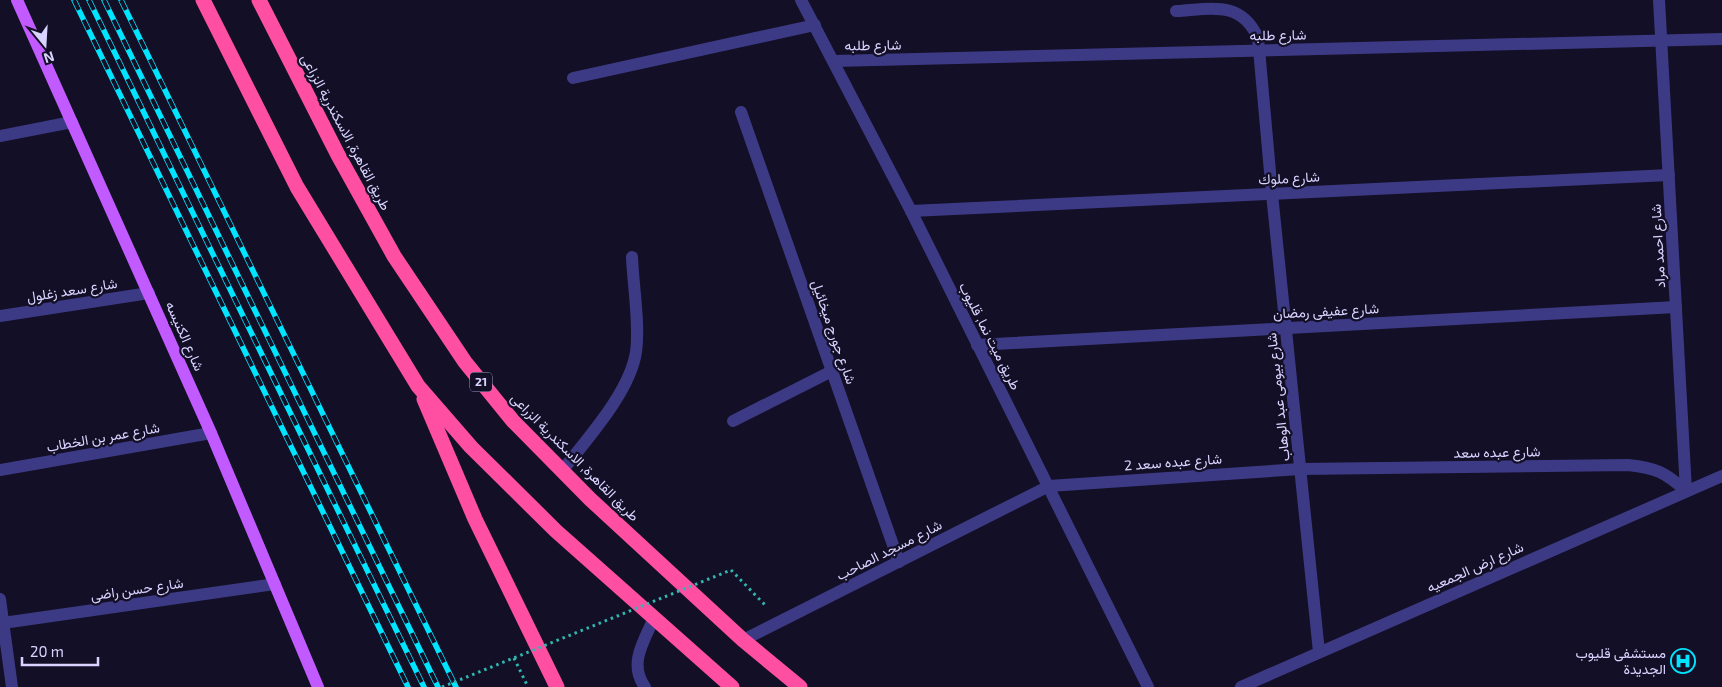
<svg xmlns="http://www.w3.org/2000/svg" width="1722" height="687" font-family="'Exo 2',Vazirmatn,sans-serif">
  <rect width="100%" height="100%" fill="#130f26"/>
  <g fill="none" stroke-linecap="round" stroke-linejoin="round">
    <g stroke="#2fb8b0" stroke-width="3" stroke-dasharray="2.5 4" stroke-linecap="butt">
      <path d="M731,570L767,607"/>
      <path d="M514,658L528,687"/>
    </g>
    <g stroke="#3d3a85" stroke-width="12">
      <path d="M801,0L911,211L1148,687"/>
      <path d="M1659,0L1686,491"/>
      <path d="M1176,11C1211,9 1241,0 1258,38L1272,194L1319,652"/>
      <path d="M834,61L1722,39"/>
      <path d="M573,78L815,25"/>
      <path d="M741,112L899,562"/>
      <path d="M0,136L72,122"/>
      <path d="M911,211L1669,175"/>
      <path d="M0,316L149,293"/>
      <path d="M977,345L1676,307"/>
      <path d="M733,421L832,371"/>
      <path d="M0,470L211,433"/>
      <path d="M562,471C587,439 630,392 636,352C640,325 633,285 632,257"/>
      <path d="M0,599L12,687"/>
      <path d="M3,623L275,584"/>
      <path d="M743,640L1049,486L1300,469L1628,465C1656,468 1665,472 1686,491"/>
      <path d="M645,687C628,664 644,641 654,618"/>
      <path d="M1241,687L1722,476"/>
    </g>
    <path stroke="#c25bff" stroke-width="12" d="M17,0L211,433L318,687"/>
    <g stroke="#ff4fa3" stroke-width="15">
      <path d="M203,0L297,187L418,386L471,447L556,531L732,687"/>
      <path d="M259,0L338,155L394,256L465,362L513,421L590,499L743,640L800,687"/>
      <path d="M424,399L475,519L557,687"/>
    </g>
    <defs>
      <g id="rail">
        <path d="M74,0L408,687"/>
        <path d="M89,0L424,687"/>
        <path d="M104,0L438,687"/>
        <path d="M121,0L456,687"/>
      </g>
    </defs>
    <use href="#rail" stroke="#00e5ff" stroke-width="5.5"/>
    <use href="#rail" stroke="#130f26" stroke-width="4" stroke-dasharray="11" stroke-linecap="butt"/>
    <path stroke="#2fb8b0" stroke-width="3" stroke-dasharray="2.5 4" stroke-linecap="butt" d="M442,687L731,570"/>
  </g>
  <defs>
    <symbol id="hospital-ring" viewBox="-11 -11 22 22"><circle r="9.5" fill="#130f26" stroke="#00e5ff" stroke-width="1.5"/><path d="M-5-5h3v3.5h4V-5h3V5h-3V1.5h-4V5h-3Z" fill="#00e5ff"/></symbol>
  </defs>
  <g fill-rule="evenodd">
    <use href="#hospital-ring" x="1669" y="647" width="28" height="28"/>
  </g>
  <g text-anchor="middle" stroke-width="4.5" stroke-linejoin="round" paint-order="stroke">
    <rect fill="#130f26" stroke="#9e99be" stroke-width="1" x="470" y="372.5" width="22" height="19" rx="4"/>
    <g font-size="12" font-weight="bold" fill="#d9d4ff">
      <text x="481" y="386">21</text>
    </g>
    <g font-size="14" fill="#d9d4ff" stroke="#130f26">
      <text transform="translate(1278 35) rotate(-1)" y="5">شارع طلبه</text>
      <text transform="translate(873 45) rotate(-1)" y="5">شارع طلبه</text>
      <text transform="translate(346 132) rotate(62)" y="5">طريق القاهرة, الاسكندرية الزراعى</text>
      <text transform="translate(1289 178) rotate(-3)" y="5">شارع ملوك</text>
      <text transform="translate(1658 246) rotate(-93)" y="5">شارع احمد مراد</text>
      <text transform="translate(72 290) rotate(-9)" y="5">شارع سعد زغلول</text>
      <text transform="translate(1326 311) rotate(-3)" y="5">شارع عفيفى رمضان</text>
      <text transform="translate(834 332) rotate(71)" y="5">شارع جورج ميخائيل</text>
      <text transform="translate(185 336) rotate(66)" y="5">شارع الكنيسه</text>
      <text transform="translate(990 336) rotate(63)" y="5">طريق ميت نما, قليوب</text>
      <text transform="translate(1278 397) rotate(-96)" y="5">شارع بيومى عبد الوهاب</text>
      <text transform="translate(103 437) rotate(-10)" y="5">شارع عمر بن الخطاب</text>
      <text transform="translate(1497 452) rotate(-1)" y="5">شارع عبده سعد</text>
      <text transform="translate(575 457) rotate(45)" y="5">طريق القاهرة, الاسكندرية الزراعى</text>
      <text transform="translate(1173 462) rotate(-4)" y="5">شارع عبده سعد 2</text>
      <text transform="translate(889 550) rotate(-27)" y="5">شارع مسجد الصاحب</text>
      <text transform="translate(1475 567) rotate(-24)" y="5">شارع ارض الجمعيه</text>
      <text transform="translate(137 589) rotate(-8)" y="5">شارع حسن راضى</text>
    </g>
    <g font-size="14" fill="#d9d4ff" stroke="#130f26" text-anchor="end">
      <text x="1666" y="658">مستشفى قليوب<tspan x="1666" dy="16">الجديدة</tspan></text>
    </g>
  </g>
  <g transform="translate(45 45) rotate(162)" stroke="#130f26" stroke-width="4" paint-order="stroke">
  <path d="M0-4L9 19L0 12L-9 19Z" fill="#d9d4ff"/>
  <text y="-8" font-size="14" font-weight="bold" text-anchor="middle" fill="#d9d4ff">N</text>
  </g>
  <path d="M22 657v8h76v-8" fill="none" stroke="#d9d4ff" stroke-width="2.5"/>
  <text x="30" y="657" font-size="15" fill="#d9d4ff" stroke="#130f26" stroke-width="4" paint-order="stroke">20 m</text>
</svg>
